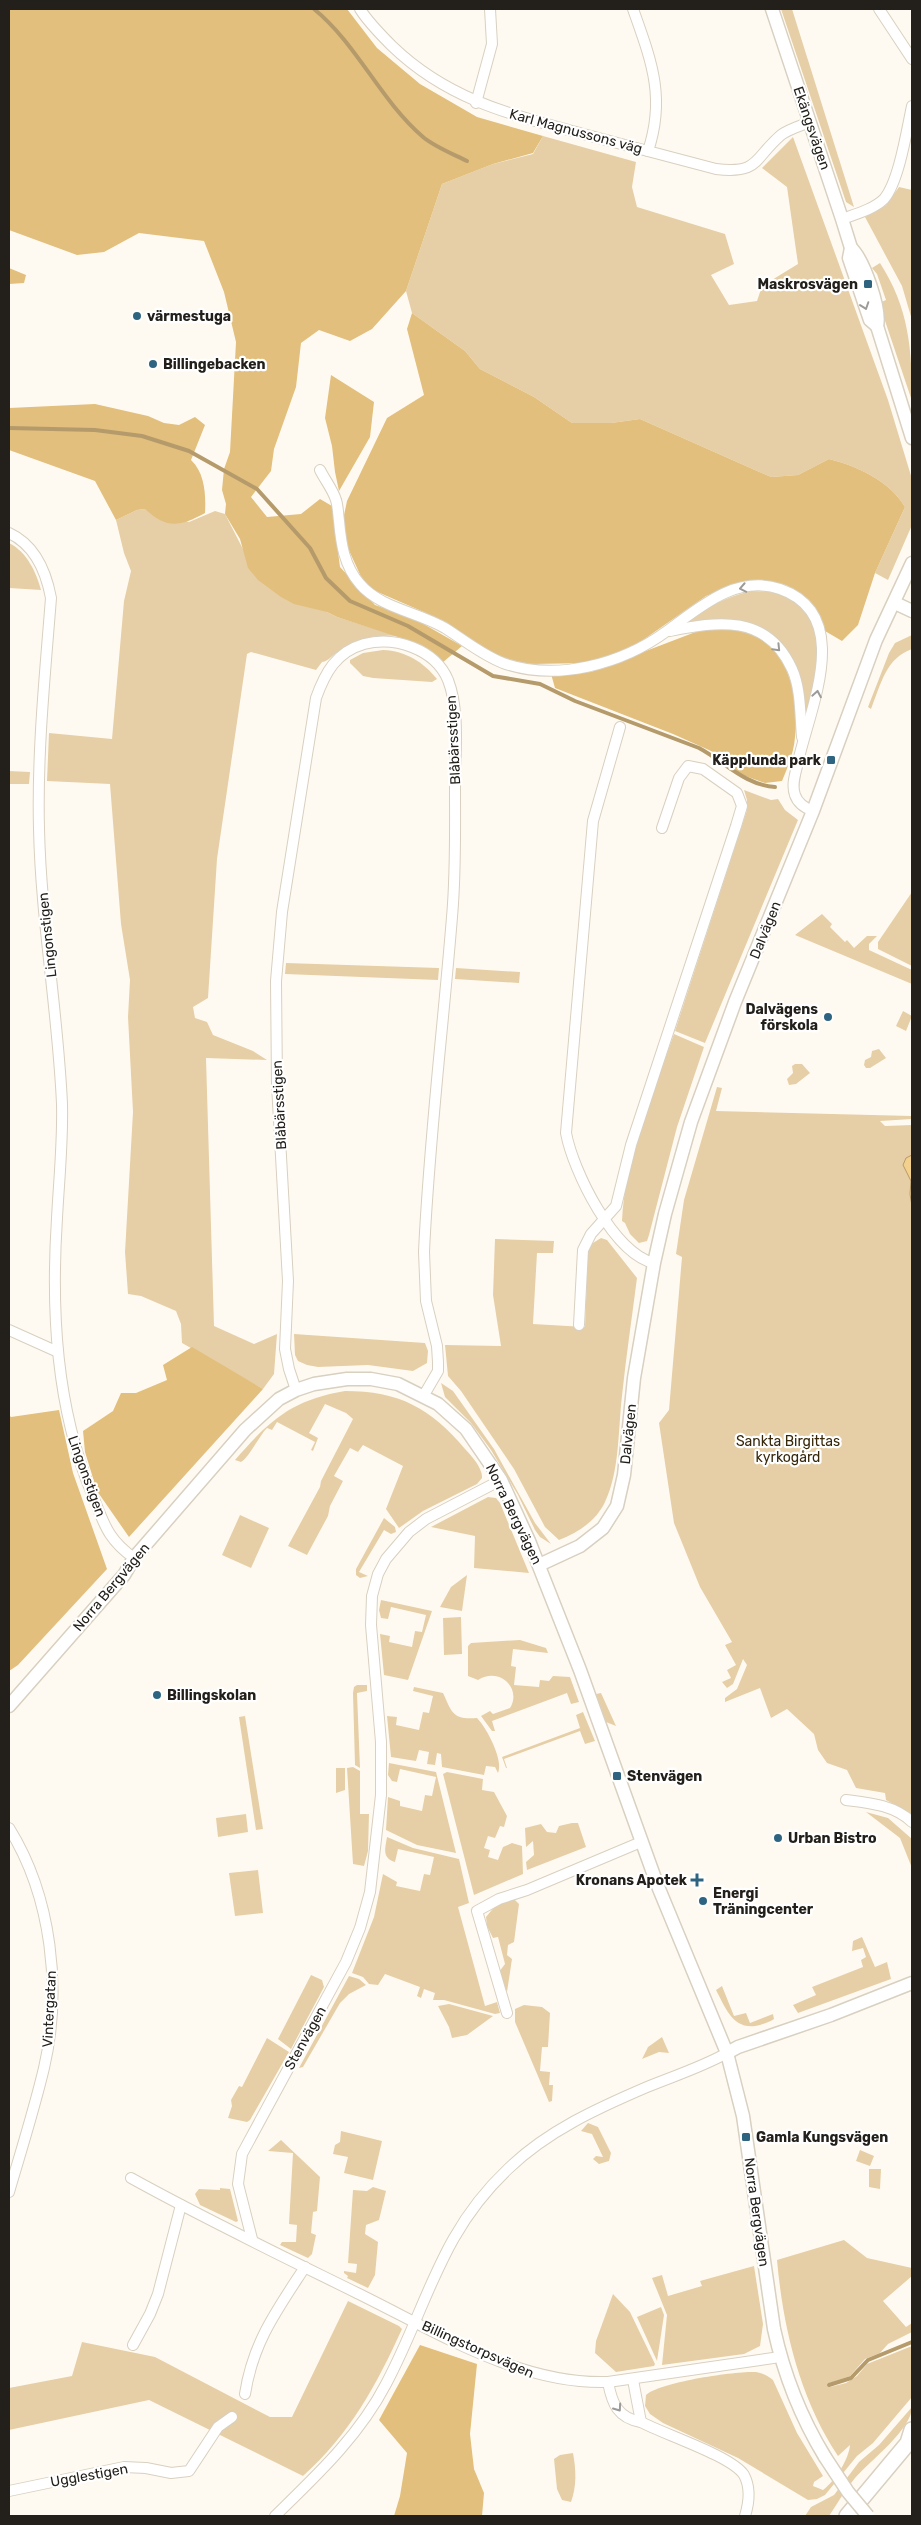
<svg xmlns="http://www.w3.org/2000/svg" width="921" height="2525" font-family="Rubik,sans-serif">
  <rect width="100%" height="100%" fill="#fffaf1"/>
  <g fill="#e6cfa6">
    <path d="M781,9H792L854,207L846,202Z"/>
    <path d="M543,136L636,162L632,187L637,207L725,234L734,264L711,275L729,305L757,301L762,286L798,264L787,187L762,168L793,137L888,400L912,479V525L888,580L875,573L905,507C890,481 857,466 829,459L798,475L771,477L640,419L611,423H572L534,397L480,369L465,351L412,313L406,291L442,184L493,164L533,154Z"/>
    <path d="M899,187L912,190V320L902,286L865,217L886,205Z"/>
    <path d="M880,263C909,308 912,349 912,401L879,303L886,300L877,274L872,268Z"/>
    <path d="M145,509L189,522L215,511L225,514L244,551L327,612L337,617L397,636C374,635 357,638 338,652C332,655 329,661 322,662L316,670L251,652L247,654L217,859L208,998L193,1007L195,1018L207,1022L213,1035L253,1051L267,1060L206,1058L214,1326L254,1344L277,1334L274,1374L263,1389L182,1343L181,1324L176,1311L141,1296L128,1294L125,1252L133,1112L128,1017L130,980L121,924L110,784L47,781L49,733L112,739L124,601L131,571L124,553L116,520L137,510Z"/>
    <path d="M9,543C27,552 36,572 41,590L9,588Z"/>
    <path d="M752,591C841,591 816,671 805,727L796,667L781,644L736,620H707L686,624C706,607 727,596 752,591Z"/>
    <path d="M912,635V649C886,658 881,684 871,709L868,707L889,653L895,643Z"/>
    <path d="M383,650C406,651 423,662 437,679L432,682L373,678L363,676L350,663V660L363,653Z"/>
    <path d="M9,771L30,772L29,784H9Z"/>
    <path d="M744,790L771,800L778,799L785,810L798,820L705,1043L675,1031L747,810V800Z"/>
    <path d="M912,892V966L878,949V942Z"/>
    <path d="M822,914L832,924L830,927L845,942L847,940L854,948L867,936H877L869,944V950L912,970V984L795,935Z"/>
    <path d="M286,963L439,968L438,980L285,974Z"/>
    <path d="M456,968L520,972L519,983L455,979Z"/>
    <path d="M903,1011L912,1016L906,1031L896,1026Z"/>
    <path d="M674,1034L704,1047L677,1127L649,1235L647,1241L639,1243L630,1234L625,1223L622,1221C625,1158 653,1094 674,1034Z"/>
    <path d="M879,1049L886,1058L870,1068H866L864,1065L865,1060L871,1057L872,1051Z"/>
    <path d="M795,1064H802L810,1073L796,1084L789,1085L787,1079L793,1073L792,1066Z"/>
    <path d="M717,1087L722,1088L716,1111L912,1116V1119L880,1121L885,1126L912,1125V1814L886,1800L885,1793L856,1788L847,1770L827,1763L818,1750L814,1734L787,1709L771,1718L760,1688L725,1702V1698L737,1689L747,1665L743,1659L733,1684L727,1688L722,1682L731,1678L727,1670L736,1665L725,1645L732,1642L700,1587L674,1523L659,1423L669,1410L682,1257L676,1254L684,1200Z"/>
    <path d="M601,1238L607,1240L637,1278C632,1317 626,1357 622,1396C618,1429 620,1471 605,1502C596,1521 579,1532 559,1540L545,1527L514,1469L461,1391L448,1376L445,1345L501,1346L493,1295L495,1239L554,1241L553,1253H537L533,1324L585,1327L588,1251L593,1243Z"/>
    <path d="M294,1334L425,1343L428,1351L427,1363L413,1371L368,1365L318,1367L307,1365L298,1361L295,1355Z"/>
    <path d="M441,1383L453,1391L494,1449L535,1523L551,1544L540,1537L535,1530L518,1495L491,1450L471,1423L445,1397Z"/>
    <path d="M345,1391C399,1391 431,1408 465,1449C472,1456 483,1469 482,1478L477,1484L423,1511L399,1528L386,1509L403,1466L363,1445L358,1452L350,1448L334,1476L343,1481L330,1506L328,1516L307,1555L288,1546L320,1487L321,1481L353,1419L346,1413L325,1404L309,1433L318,1438L313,1451L311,1450L315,1442L277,1422L272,1430L267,1428C259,1436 249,1458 241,1462L235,1460C269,1421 291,1400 345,1391Z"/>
    <path d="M488,1497L496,1498L500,1503L529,1573L474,1568L475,1536L431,1527Z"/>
    <path d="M240,1515L269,1528L251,1568L222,1555Z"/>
    <path d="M384,1518L395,1527L396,1532L391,1534L384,1530L359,1572L368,1576L360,1578L356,1575V1569Z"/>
    <path d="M467,1575L462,1611L440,1607L451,1587Z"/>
    <path d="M381,1600L432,1611L408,1680L384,1675L380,1634L390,1636L389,1642L412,1647L415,1631L422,1632L426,1615L391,1607L388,1619L381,1618L379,1610Z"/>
    <path d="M461,1617L462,1654L444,1655L443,1618Z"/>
    <path d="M520,1640L546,1648L548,1653L513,1649L511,1666L516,1667L514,1685L539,1687L540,1680L549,1681L553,1676L570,1677L579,1702L571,1704L567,1693L492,1721L495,1731H492L481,1716L490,1711L493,1714L510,1708C522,1689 500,1666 478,1680L468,1676V1646L471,1643Z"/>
    <path d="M357,1685H367V1691L357,1693L360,1768L355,1765L353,1693L354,1687Z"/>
    <path d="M414,1687L443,1693C452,1712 452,1720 477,1718C487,1728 504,1761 498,1773L495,1767L486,1766L484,1775L442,1767L441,1754L437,1753L435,1765L427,1764L429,1752L419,1750L416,1761L391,1757L387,1716L397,1717L396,1725L419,1730L423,1712L429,1713L433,1696L413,1691Z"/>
    <path d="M601,1693L616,1726L606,1722L596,1694Z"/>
    <path d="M583,1712L595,1741L585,1744L580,1731L504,1759L507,1768H506L502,1757L580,1728L576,1715Z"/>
    <path d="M245,1716L263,1829L256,1830L239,1717Z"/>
    <path d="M389,1763L436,1772L456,1853L417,1845L386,1830L388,1797L400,1801V1806L422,1811L425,1795L432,1796L436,1777L400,1769L397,1782L392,1781L388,1775Z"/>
    <path d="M353,1767L360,1771V1814H369L368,1851L364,1866L353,1864L347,1768Z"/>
    <path d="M336,1768H345V1790L336,1793Z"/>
    <path d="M447,1772L483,1779L482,1790L494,1792L507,1816L504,1827L500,1826L495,1838L488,1836L484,1848L490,1850L488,1857L498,1860L503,1847L512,1843L522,1846L523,1874L474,1895L443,1774Z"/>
    <path d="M866,1812L888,1818L912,1839V1868L900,1838Z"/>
    <path d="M246,1814L248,1832L218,1837L216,1818Z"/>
    <path d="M572,1823H578L586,1847L527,1870L526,1862L534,1855L533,1841L526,1847L525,1828L541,1824L547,1832L556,1833L559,1826Z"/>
    <path d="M387,1837L413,1848L459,1859L469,1903L458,1907L485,2006L497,2002L500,2013L495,2014L444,2000H433L435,1993L424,1989L421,1998L417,1996L420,1987L385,1974L378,1985L369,1984L363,1977L352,1973L374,1917L383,1874L397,1882L396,1886L420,1891L424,1874L430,1875L434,1857L398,1849L395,1862C382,1858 385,1849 387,1837Z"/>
    <path d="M258,1870L263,1913L235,1916L229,1873Z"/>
    <path d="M514,1899L519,1904L514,1942L508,1945L507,1955L512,1959L507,1992L499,1972L505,1964L498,1937L493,1938L487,1926L486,1917L496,1905Z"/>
    <path d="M862,1937L875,1967L887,1962L891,1979L798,2013L793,2005L816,1995L812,1987L863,1967L861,1960L866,1957L863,1948L852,1951L853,1941Z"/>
    <path d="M311,1975L322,1980L324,1987L291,2049L278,2039Z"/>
    <path d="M349,1976L359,1979L366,1985L349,1994L340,2003L303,2067L299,2068Z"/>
    <path d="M722,1986L734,2016L746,2013L750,2023L773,2014L774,2019C770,2022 765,2023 760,2025C734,2032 726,2009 716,1990Z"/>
    <path d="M449,2004L493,2016L467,2035L452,2038L449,2027L438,2006Z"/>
    <path d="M524,2005L542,2007L550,2013L548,2047H542L540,2071L550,2072L549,2085H553L552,2101L549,2102L515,2022V2009Z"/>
    <path d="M662,2037L669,2053L659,2052L642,2059L648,2047Z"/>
    <path d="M267,2038L289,2052L250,2120L247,2122L228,2118L232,2106L231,2100L239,2086L242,2087Z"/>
    <path d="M588,2123L598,2127L611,2153L609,2161L599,2164L593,2159L596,2156L603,2157L592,2134L581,2131Z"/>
    <path d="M341,2131L382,2141L373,2180L344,2173L348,2157L333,2154L335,2145L340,2142Z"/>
    <path d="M281,2140L320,2177L317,2211L313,2212L311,2233L316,2235L312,2254L308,2258L280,2245L282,2242H296L297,2225L289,2224L293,2153L268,2151Z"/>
    <path d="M860,2150L874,2156L870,2166L856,2161Z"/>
    <path d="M869,2169H881L880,2189L869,2187Z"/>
    <path d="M373,2187L386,2191L379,2220L366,2225L365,2234L378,2242L375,2275L368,2288L347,2278L348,2276L344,2273V2271L356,2273L357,2264L348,2263L353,2190L367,2191Z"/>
    <path d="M220,2188L230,2189L238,2221L236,2222L200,2205L195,2194L199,2189L220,2190Z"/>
    <path d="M844,2240L867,2258L912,2268V2276L883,2301L906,2327L912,2323V2332L888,2344L880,2353L865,2359L850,2376L827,2384L830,2387L846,2383L857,2376L867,2364L912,2346V2397L873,2443L857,2456L825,2495L817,2499L808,2500L738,2458L663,2423L650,2414L645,2406L646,2395C660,2382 735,2371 756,2372C763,2373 768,2376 773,2380L797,2433L823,2476L814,2482L813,2486L823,2490C835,2481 849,2459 850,2445L838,2456C800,2399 783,2328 777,2260Z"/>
    <path d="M754,2266L763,2324L760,2346L744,2354L662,2365L667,2315L652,2278L662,2275L668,2296L702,2286L700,2281Z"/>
    <path d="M613,2294L630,2312L655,2364L654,2366L616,2372L595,2353L596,2341Z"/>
    <path d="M348,2301L399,2326L402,2329C376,2386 350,2434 303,2476L149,2400L9,2430V2388L72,2376L82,2342L155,2357L270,2417H292Z"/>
    <path d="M661,2307L664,2315L657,2361L637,2317Z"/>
    <path d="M912,2407C912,2429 870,2461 855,2478C845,2490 837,2504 829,2516H805L811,2507L834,2495L859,2462L879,2445Z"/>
    <path d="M573,2453C576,2470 577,2485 571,2502L562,2500L557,2489L554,2459L560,2455Z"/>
  </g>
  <g fill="#e2bf7c">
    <path d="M9,9H347L377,48L420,84L477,117L543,136L533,153L493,164L442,184L406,291L372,329L350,341L319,330L301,343L296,387L274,449L271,471L251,497L267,517L301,514L320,499L332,506L340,567L375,605L413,618L462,646L442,663L419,644L337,617L327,612L294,604L281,597L258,580L248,568L240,539L225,514L226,504L222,490L224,469L230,452L236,342L224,292L204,241L139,233L104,252L77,255L9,230Z"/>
    <path d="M9,268L26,275L24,283L9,284Z"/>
    <path d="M412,313L465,351L480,369L534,397L572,423H611L640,419L771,477L798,475L829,459C857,466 890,481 905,507L875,573L858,625L842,641L825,631L816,609L802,594L786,585L763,581L740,583L706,596L633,647L591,663L530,664L506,659L487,650L426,613L373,590L363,581L346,544L343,520L347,501L387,418L424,395L407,329Z"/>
    <path d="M331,375L374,402L370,437L339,491L335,472L332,446L325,418Z"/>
    <path d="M95,404L148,416L164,423L179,425L195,417L205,425L191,460C205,473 206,495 205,513C179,527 167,529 145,509L137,510L116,520L95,481L9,450V408Z"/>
    <path d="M706,628C717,629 733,627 744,631C788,646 800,695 795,737C794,752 788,767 782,781L765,783L740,774L720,755L673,734L555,688L551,674L591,672Z"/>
    <path d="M192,1347L263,1389L129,1537L97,1491L85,1452L83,1431L113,1411L121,1393H136L167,1380L163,1365Z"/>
    <path d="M59,1410L73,1473L107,1569L18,1665L9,1671V1415L11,1417Z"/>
    <path d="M420,2345L477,2364L470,2434L474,2469L484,2493L482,2516H394L400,2496L407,2453L379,2420Z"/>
  </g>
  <path fill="#f4d08d" stroke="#b59b6b" d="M912,1155V1206L910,1194L911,1181L903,1165L906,1158Z"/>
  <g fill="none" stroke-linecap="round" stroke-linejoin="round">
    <g stroke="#b59b6b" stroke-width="4">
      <path d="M314,9C357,44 380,100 423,137C435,147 453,154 467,161"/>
      <path d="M9,428L95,430L142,436L189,451L257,489L310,548L326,578L350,601L408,626L493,676L540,684L575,701L699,748C725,762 745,785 775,787"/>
      <path d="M829,2385L851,2378L868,2360L912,2342"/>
    </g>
    <defs>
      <g id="minor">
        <path d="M360,9C368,22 381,35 392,46C449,101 513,115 587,135C630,146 673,158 716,169C760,174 753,159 781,135C789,129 800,126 810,122"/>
        <path d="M633,9C651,60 666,97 648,151"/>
        <path d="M879,9L912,59"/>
        <path d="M476,103L492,44L490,9"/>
        <path d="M842,219C856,214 874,209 884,199C899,182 907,129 912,106"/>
        <path d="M320,470C325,480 333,490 336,500C338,506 338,514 339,521C341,543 344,566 360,584C380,608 418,612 445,628C464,640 482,655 503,663C557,682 622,664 667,631C699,608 736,574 780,589C855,615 809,710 798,762C796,772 791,784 795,795C798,804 805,808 813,811"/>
        <path d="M9,533C35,545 46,571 51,598C45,675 37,752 39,829C41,921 58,1012 62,1104C63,1142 59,1180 57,1218C51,1311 56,1407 92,1494C104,1523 107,1539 134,1558"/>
        <path d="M670,631C718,621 767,614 792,669C801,689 800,715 802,737"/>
        <path d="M620,727L593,821L566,1133C573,1171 614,1254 654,1263"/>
        <path d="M579,1325L583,1250L591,1234L616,1206L631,1145L736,826L742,806L737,793L703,769L688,766L679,778L662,828"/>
        <path d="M9,1330L58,1352"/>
        <path d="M296,1390L289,1369L285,1349L288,1281L277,1085L276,981L282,912L316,698C325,673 336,652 364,644C395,636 435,649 448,680C460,711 455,752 455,785C455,829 456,873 452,917C443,1029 429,1140 424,1252L426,1301L437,1346L438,1362V1371L424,1395"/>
        <path d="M846,1800C870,1803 894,1805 912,1822"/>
        <path d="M9,1828C52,1897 62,1990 44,2068C34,2110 21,2151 9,2192"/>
        <path d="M507,2013L477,1911L499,1899L527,1890L641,1842"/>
        <path d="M131,2178C205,2219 282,2256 357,2293C435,2331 519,2385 608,2382L780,2357"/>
        <path d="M252,2239L238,2184L242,2154L346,1962L360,1928L370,1892L381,1795V1742L371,1625L372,1596L378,1574L386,1559L409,1532L426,1519L501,1480"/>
        <path d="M133,2345L150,2314L158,2294L181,2205"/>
        <path d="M633,2380L641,2422"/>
        <path d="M608,2382C612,2404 618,2418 641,2422C663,2434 732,2456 744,2475C751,2488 749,2503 745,2516"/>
        <path d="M245,2394C253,2342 277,2310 305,2267"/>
        <path d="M9,2491L124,2467L146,2468L171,2473L189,2471L218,2427L232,2417"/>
        <path d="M275,2516C317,2475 359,2436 386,2384C428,2305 439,2234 508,2169C547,2131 598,2108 647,2087C674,2076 702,2067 727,2053"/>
      </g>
      <g id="tertiary">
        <path d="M772,9L842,219L851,248L849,258L870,320L877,326"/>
        <path d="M851,248C864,260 881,310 877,326L912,438"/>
        <path d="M895,603L912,611"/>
        <path d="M539,1565L580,1546L603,1528L617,1506L624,1475L634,1378L654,1263L665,1214L691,1122L735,1002L813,811L876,640L912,563"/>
        <path d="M9,1706L124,1575L134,1558L245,1430L279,1399L296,1390L314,1384L347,1379H371L398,1384L438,1404L466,1429L501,1480L529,1541L580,1670L657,1884L727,2053L743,2116L774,2329C784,2375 800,2416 825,2457"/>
        <path d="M727,2053L738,2047L831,2015L912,1983"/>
      </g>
      <path id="secondary" d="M847,2516L908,2443L912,2430"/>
    </defs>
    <use href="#minor" stroke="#d8d0c1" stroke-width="12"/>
    <use href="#tertiary" stroke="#d8d0c1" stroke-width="15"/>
    <use href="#secondary" stroke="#d8d0c1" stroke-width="18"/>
    <use href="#minor" stroke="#fff" stroke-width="10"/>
    <use href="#tertiary" stroke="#fff" stroke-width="12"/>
    <use href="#secondary" stroke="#fff" stroke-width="15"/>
    <defs>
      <path id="tertiary-bridge" d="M825,2457L848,2492L868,2516"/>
    </defs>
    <use href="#tertiary-bridge" stroke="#d8d0c1" stroke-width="15" stroke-linecap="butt"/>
    <use href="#tertiary-bridge" stroke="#fff" stroke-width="12"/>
  </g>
  <defs><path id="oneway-chevron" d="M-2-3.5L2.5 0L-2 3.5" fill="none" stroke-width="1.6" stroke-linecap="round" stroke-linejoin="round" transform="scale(1.25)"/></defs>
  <g stroke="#9c9b98">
    <use href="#oneway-chevron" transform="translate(865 306) rotate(71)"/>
    <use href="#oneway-chevron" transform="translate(743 588) rotate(169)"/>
    <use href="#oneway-chevron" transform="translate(777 648) rotate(46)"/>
    <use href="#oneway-chevron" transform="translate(817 694) rotate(-80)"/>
    <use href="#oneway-chevron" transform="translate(618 2408) rotate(55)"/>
  </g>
  <g fill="#2e647f" stroke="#fff" stroke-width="2">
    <rect x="863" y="279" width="10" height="10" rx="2.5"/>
    <circle cx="137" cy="316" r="5"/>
    <circle cx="153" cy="364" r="5"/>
    <rect x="826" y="755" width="10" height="10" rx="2.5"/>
    <circle cx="828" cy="1017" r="5"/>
    <circle cx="157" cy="1695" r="5"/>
    <rect x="612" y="1771" width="10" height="10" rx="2.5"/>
    <circle cx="778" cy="1838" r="5"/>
    <path d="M694.5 1872.5h5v5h5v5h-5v5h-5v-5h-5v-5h5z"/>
    <circle cx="703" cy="1901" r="5"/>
    <rect x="741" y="2132" width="10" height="10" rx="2.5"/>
  </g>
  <g text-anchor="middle" stroke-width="4.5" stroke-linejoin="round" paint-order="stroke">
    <g font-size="14" fill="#23201b" stroke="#fff">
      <text transform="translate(812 128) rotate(71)" y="5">Ekängsvägen</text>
      <text transform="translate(576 131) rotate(15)" y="5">Karl Magnussons väg</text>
      <text transform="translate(453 740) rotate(-93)" y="5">Blåbärsstigen</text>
      <text transform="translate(765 930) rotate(-68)" y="5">Dalvägen</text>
      <text transform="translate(47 935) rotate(-96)" y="5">Lingonstigen</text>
      <text transform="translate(279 1105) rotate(-93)" y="5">Blåbärsstigen</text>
      <text transform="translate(628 1434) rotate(-84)" y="5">Dalvägen</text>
      <text transform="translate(87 1476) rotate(70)" y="5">Lingonstigen</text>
      <text transform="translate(514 1514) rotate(64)" y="5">Norra Bergvägen</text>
      <text transform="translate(111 1587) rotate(-50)" y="5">Norra Bergvägen</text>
      <text transform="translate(49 2009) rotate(-87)" y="5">Vintergatan</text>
      <text transform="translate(305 2038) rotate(-61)" y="5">Stenvägen</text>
      <text transform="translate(757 2212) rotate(82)" y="5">Norra Bergvägen</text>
      <text transform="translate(478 2349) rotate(24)" y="5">Billingstorpsvägen</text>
      <text transform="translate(89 2475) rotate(-10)" y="5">Ugglestigen</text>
    </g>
    <g font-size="14" font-weight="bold" fill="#23201b" stroke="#fff" text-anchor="start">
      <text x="858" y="289" text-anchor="end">Maskrosvägen</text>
      <text x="147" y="321">värmestuga</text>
      <text x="163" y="369">Billingebacken</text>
      <text x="821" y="765" text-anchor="end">Käpplunda park</text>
      <text x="818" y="1014" text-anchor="end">Dalvägens<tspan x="818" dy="16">förskola</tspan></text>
      <text x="167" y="1700">Billingskolan</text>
      <text x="627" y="1781">Stenvägen</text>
      <text x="788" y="1843">Urban Bistro</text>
      <text x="687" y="1885" text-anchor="end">Kronans Apotek</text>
      <text x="713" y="1898">Energi<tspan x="713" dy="16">Träningcenter</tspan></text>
      <text x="756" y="2142">Gamla Kungsvägen</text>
    </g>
    <g font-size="14" fill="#37280a" stroke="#fff">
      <text x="788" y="1446">Sankta Birgittas<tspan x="788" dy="16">kyrkogård</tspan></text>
    </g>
  </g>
  <rect width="921" height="2525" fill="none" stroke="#23201b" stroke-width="20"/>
</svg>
